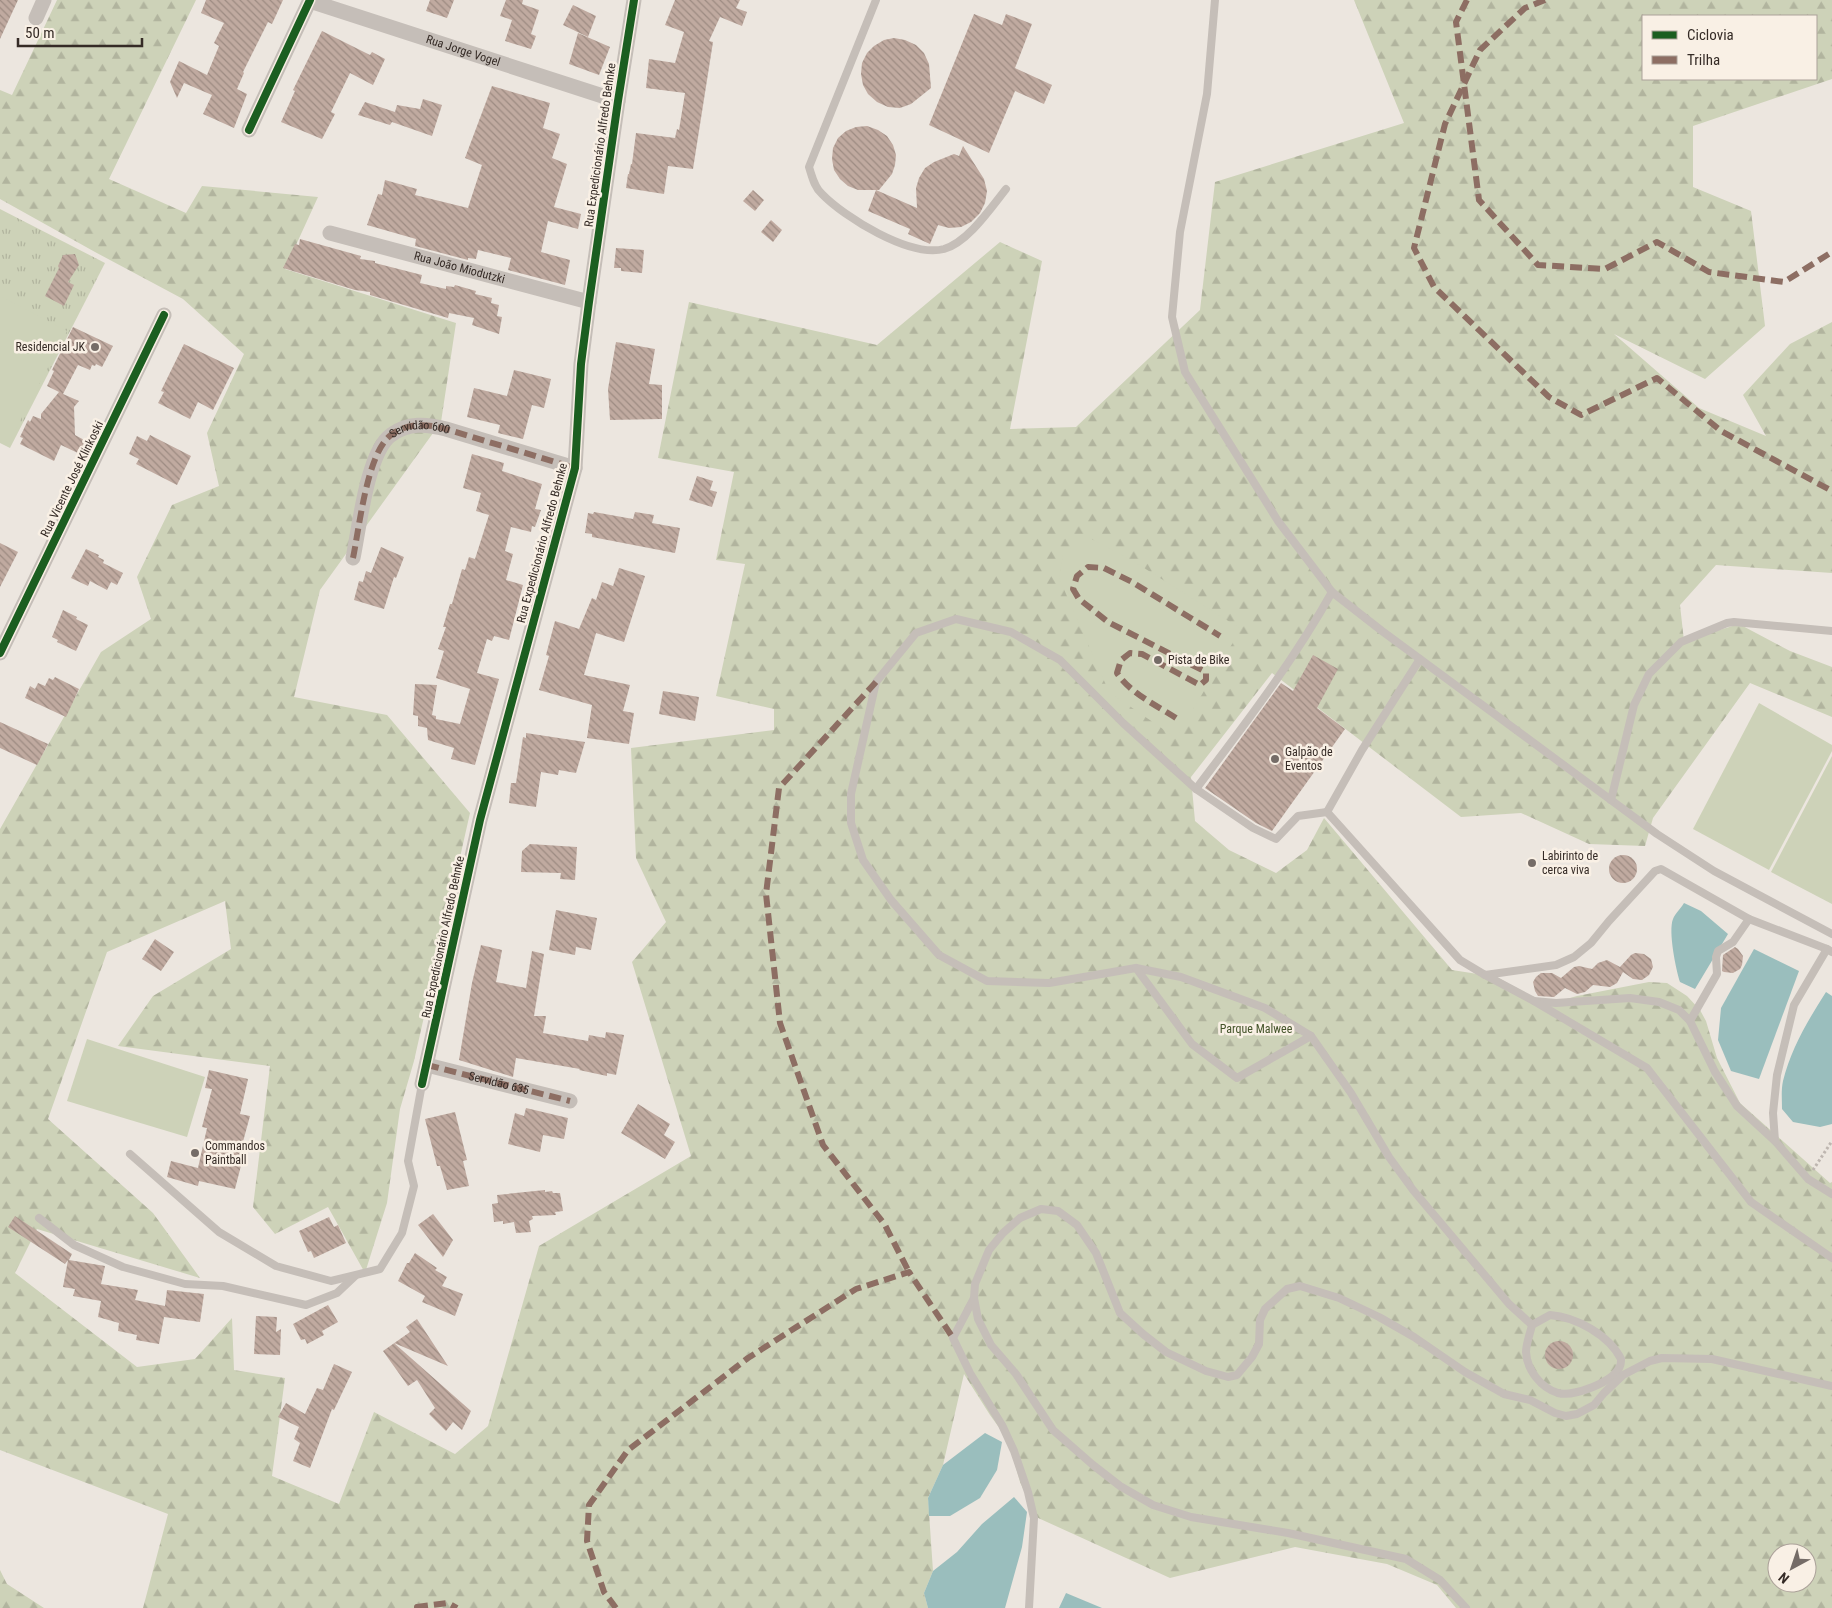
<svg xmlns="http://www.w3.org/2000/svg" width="1832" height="1608" font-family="'Roboto Condensed',sans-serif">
  <defs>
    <pattern id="grass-tufts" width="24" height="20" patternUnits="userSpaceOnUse" patternTransform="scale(1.25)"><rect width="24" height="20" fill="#cdd2b8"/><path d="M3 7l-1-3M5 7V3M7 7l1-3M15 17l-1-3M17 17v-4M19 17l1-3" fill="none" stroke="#b1b49e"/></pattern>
    <pattern id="forest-firs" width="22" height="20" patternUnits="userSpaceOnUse" patternTransform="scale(1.25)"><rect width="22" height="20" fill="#cdd2b8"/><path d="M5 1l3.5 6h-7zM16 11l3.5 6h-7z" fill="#b1b49e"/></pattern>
    <pattern id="building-back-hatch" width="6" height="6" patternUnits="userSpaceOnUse" patternTransform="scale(1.25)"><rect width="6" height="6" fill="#c0aaa0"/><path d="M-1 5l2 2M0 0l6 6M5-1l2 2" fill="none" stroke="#9d8b82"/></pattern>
  </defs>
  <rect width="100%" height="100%" fill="#ece6df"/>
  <path fill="url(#grass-tufts)" d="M0,209L105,263L10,448L0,443Z"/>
  <g fill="url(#forest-firs)" fill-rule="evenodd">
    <path d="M57,0H196L109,179L186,213L202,186L318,197L285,269L456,323L441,422L320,590L294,697L387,715L470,813L414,1061L400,1109L387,1203L365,1273L328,1207L275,1234L253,1207L270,1066L118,1046L153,996L231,949L225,901L107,952L48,1119L153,1213L200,1278L37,1229L15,1273L137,1367L195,1359L232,1318L234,1370L285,1378L272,1476L339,1504L374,1412L455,1454L488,1426L539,1246L691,1156L632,962L666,922L636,858L631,748L774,730V709L716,696L745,564L716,560L734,472L658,458L689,302L877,345L1000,242L1042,261L1010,429L1076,427L1200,310L1215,182L1404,123L1354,0H1832V79L1693,126V187L1751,211L1765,326L1705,379L1614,334L1699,408L1766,436L1743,395L1790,344L1832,322V573L1716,565L1680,605L1684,641L1739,624L1790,651L1832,667V717L1750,683L1653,818L1645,846L1589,844L1521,813L1461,817L1272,673L1191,777L1195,821L1229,850L1276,873L1307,850L1324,818L1452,970L1497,977L1539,1001H1559L1577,996L1649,982L1667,983L1687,996L1700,1010L1706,1021L1717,1058L1740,1103L1830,1183L1832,1182V1608H1456L1437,1585L1387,1564L1295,1547L1170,1578L1036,1517L1020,1482L1008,1440L990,1415L964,1374L943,1465L928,1498L933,1571L924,1593L928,1608H143L168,1514L0,1450V829L101,652L151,619L137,577L172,505L219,486L207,433L244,354L183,299L95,252L0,199V90L12,95ZM1643,16H1816V79H1643ZM1777,1553H1807V1583H1777Z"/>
    <path d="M0,1570L7,1584L44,1608H0Z"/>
  </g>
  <g fill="#cdd2b8">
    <path d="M0,296L67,331L8,444L0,440Z"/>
    <path d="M1084,535L1133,561L1241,629L1176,738L1109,692L1059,578L1063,555Z"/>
    <path d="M1759,703L1832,745V751L1769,870L1693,829Z"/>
    <path d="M1832,756V904L1771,872Z"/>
    <path d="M87,1039L205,1077L187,1137L67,1101Z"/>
  </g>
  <g fill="#9abebd">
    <path d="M1684,903L1701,911L1728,934L1695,989L1680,982C1676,970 1668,931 1673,919C1675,914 1681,908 1684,903Z"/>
    <path d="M1754,949L1799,971L1759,1079L1731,1071L1718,1040L1721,1008Z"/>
    <path d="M1826,992L1832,996V1124L1820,1127L1793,1122L1782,1109C1782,1100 1781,1090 1783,1081C1791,1049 1808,1020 1826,992Z"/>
    <path d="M985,1433L1002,1442L997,1470L980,1498L950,1516H929L928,1498L943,1465Z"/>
    <path d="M1014,1497L1027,1512L1022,1547L1005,1608H928L924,1593L933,1571L957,1552L982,1524Z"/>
    <path d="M1066,1593L1102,1608H1059Z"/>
  </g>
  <g fill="url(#building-back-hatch)">
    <path d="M0,0H18L0,39Z"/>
    <path d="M206,0H283L272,24L268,22L243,72L244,73L237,89L247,94L234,128L203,114L212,95L184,83L177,98L170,82L179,61L207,75L219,46L214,43L224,23L201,13Z"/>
    <path d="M430,0H454L447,18L426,11Z"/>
    <path d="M506,0H523L522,4L539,10L531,34L536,36L531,49L505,41L512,20L500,16Z"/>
    <path d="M675,0H740L736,8L747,12L742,26L720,17L709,41L713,42L693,169L668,166L664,194L626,188L628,174H629L631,164H632L636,133L675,138L677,129L679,130L685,93L646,88L649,59L675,63L684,32L665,25Z"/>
    <path d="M573,5L596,16L588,37L563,25Z"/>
    <path d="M974,14L1002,25L1006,14L1032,24L1015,68L1052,85L1044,104L1015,91L989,153L929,125Z"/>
    <path d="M322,31L370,55L372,52L385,59L373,85L350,73L331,112L335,114L322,139L281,122L295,91L293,90Z"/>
    <path d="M578,33L610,47L599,75L569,64Z"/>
    <path d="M894,38L905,40L916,45L924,53L929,64L931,88L911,104L900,108L888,107L877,102L868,94L863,85L861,74L862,63L867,53L874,46L884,40Z"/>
    <path d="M492,86L550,103L543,128L560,134L552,158L567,164L554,207L581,214L578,229L548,221L541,252L570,260L565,285L508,270L511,258L478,250L476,259L468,258V260L415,246L416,239L367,225L378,194L382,195L385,180L417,189L415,195L468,208L482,165L465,158Z"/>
    <path d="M423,99L442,105L432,136L392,122L390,125L358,115L365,102L395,112L397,105L420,109Z"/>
    <path d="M867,126L878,130L887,136L893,145L896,155L895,165L892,174L879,190H876L917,208L916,188L919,178L925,168L934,162L954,154L959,156L963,146L984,179L987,191L985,203L980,213L971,222L961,227L949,228L938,225L930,244L908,234L910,229L868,211L876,190H858L848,186L840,179L834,170L832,159L833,148L838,138L846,131L856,127Z"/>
    <path d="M753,190L764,200L755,211L743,201Z"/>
    <path d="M771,220L782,230L773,242L761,232Z"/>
    <path d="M300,239L361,256L360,259L375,261V263L422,275L420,283L446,289V286L454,287L455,285L476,291L475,294L492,298L491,303L499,305L497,316L502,317L499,334L472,325L474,318L449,313L448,318L370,295V292L355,290L283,268L295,244L299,245Z"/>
    <path d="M616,248L644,250L642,273L621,271V268H614Z"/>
    <path d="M75,254L79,265L68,282L74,285L64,306L45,296L59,268L58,266L63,255Z"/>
    <path d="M73,327L113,346L102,367L96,364L95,366L92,365L90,370L78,365L63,394L79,401L74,407L75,435L86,441L80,454L61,445L54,461L20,444L23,438L20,437L28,420L30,422L33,416L41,419V414L59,392L47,386L54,371L52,370Z"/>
    <path d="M616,342L655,349L649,384L662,385V419L610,420L608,389Z"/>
    <path d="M184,344L234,368L213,410L198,402L190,419L158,403L164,392L161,391Z"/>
    <path d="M514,370L551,379L544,408L532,405L523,439L498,433L500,425L467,417L474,388L507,396Z"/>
    <path d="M150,435L191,456L177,485L136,464L139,459L129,454L137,436L147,441Z"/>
    <path d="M472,454L504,463L502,471L542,484L535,509L541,510L535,527L532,526L531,532L511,527L505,551L513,554L506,580L523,585L509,640L494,636L492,641L487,639L477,673L499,679L475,765L451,759L454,748L428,740L427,728L418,726V716L413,715L415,684L437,685L432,715L436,716V719L460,724L470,689L436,678L444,651L438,649L446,627H443L450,604H452L462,569L465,570L469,557L475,559L489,515L476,511L481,493L463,488Z"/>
    <path d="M697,476L713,481L710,490L717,492L712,507L689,500Z"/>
    <path d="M594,512L633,519L635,512L654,515L652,523L680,528L675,553L592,537V534L585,533L588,513L593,514Z"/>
    <path d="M0,543L18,552L0,587Z"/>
    <path d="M381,547L404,557L396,578L394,577L384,609L354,600L359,581L363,582L366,571L371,573Z"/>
    <path d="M86,549L99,555L98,557L104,560L103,563L123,573L117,585L111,582L107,590L90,581L88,586L71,578Z"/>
    <path d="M619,568L645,576L624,642L596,633L584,675L630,685L623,711L634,713L629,744L587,738L592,705L539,690L549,656L546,655L555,621L579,629L592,598L596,600L602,582L613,586Z"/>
    <path d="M63,610L77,617L76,619L88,625L76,651L57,642L58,640L52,637Z"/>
    <path d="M1313,655L1338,669L1317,708L1345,729L1272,831L1256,823L1205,788L1281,683L1293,691Z"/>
    <path d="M55,677L79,689L66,717L25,698L30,686L35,689L38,683L45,686L49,678L53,680Z"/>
    <path d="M663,691L699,697L695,721L659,714Z"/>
    <path d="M0,722L48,744L37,765L0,748Z"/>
    <path d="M526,733L585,742L576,773L559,770L558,775L541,772L536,807L509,803L511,783H516L523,737L526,738Z"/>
    <path d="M530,844L577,847L575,880L560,879L561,873L521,872L522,851Z"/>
    <circle cx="1623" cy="869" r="14"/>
    <path d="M556,910L597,918L591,950L576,947L575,955L549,950Z"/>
    <path d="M155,939L174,952L161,971L142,959Z"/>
    <path d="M481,945L502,950L496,982L526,988L532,951L544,954L534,1016H546L543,1033L588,1041L589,1035L605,1038L606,1032L624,1035L616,1075L607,1073V1076L579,1070L580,1069L516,1058L513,1077L459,1060L472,983Z"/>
    <path d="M1735,947L1738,949L1743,956L1742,965L1740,969L1733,973L1724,972L1722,971L1723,955Z"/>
    <path d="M1635,953L1644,954L1651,959L1653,967L1649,975L1642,980L1633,979L1623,972L1617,983L1610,987L1593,985L1585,992L1577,994L1565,988L1554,997L1538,996L1535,991L1533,982L1536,977L1541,973H1552L1561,978L1574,967L1579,966L1592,969L1598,963L1607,960L1620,967L1631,955Z"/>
    <path d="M209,1070L248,1079L240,1114L250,1116L241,1149L245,1150L235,1189L199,1181L198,1186L167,1177L171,1161L198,1168L207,1128L202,1127L212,1089L205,1088Z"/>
    <path d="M638,1104L670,1124L664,1135L675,1142L665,1159L621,1133Z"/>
    <path d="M526,1108L568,1118L564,1139L543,1135L540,1152L508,1144L515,1113L524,1116Z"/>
    <path d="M455,1112L467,1160L463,1161L469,1186L447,1190L440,1166H437L425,1119Z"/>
    <path d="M545,1190V1192L552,1191L553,1193H560L563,1211L555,1212L556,1215L532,1216L533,1219L529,1221L531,1232L516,1233L514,1222L503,1224V1221L494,1222L492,1204L498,1203L497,1195Z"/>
    <path d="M433,1214L453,1240L443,1257L418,1225Z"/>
    <path d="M15,1216L72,1254L69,1260L105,1266L101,1284L138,1290L135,1300L165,1306L167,1290L204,1294L200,1322L164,1317L159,1344L136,1340L137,1335L118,1331L119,1323L98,1317L101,1301L73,1296L75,1289L63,1287L68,1260L65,1264L8,1227Z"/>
    <path d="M329,1217L334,1227L338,1225L346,1243L314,1258L311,1251L308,1252L299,1231Z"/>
    <path d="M415,1253L437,1268L435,1270L447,1277L442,1286L463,1294L455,1316L422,1302L425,1296L398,1281L407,1263H409Z"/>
    <path d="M328,1305L338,1322L322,1331L324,1335L307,1344L305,1339L301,1340L293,1324Z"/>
    <path d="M256,1316L277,1317L276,1332L281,1329L280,1355L254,1354Z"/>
    <path d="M417,1319L448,1366L394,1343L471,1411L462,1430L453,1422L446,1431L429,1414L435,1408L417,1380L408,1386L383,1351L410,1332L406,1327Z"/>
    <circle cx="1559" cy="1355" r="14"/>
    <path d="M334,1364L352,1372L334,1410L332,1409L310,1468L293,1461L300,1443L294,1439L299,1427L278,1417L286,1403L305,1414L317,1388L323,1390Z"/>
  </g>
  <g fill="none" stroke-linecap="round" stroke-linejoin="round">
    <path stroke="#beb6b0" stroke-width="3" stroke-dasharray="2.5 2.5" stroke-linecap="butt" d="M1813,1170L1832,1141"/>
    <g stroke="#c5beb8" stroke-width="8">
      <path d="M876,0L809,167C812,176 814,187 822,194C844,217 910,258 944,249C968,242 990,209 1006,189"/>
      <path d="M1215,0L1207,94L1180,232L1172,317L1185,372L1278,521L1332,592"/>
      <path d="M1420,659L1362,750L1327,812L1460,960L1485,975L1556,965L1574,957L1591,943L1609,921L1655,871L1661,869L1749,919L1827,949"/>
      <path d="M1196,789C1244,725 1293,662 1332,592L1382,631L1657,834L1714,871L1832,934"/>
      <path d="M1611,800L1634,705L1649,674L1681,642L1727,623L1734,622L1832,631"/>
      <path d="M1327,812L1298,816L1276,839L1253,828L1196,789L1123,723L1060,660L1011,632L956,619L916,633L876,682L851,794V823L863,860L891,900L939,955L987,981L1049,983L1136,968L1181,977L1265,1008L1311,1036L1351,1093L1389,1157L1413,1190L1509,1304L1532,1325"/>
      <path d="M1832,952L1827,949L1794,1005L1777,1075L1773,1113L1775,1141L1808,1179L1832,1194"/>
      <path d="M1136,968L1192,1044L1237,1078L1311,1036"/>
      <path d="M1485,975L1534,1001L1556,1003L1630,998L1659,1002L1679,1010L1690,1021L1715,1072L1737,1106L1775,1141"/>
      <path d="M1534,1001L1647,1068L1751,1202L1832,1258"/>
      <path d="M1690,1021L1717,974L1716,957L1718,951L1733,942L1749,919"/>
      <path d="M130,1154L219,1232L276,1266L331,1281L380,1269L402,1233L414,1186L408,1161L422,1084"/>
      <path d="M39,1218L74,1245L123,1267L185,1284L223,1286L306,1305L337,1293L355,1276"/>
      <path d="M974,1298L953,1338L970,1373L1002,1425L1014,1451L1028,1492L1034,1518L1029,1608"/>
      <path d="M1550,1315C1576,1317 1609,1335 1621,1359C1621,1360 1621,1365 1620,1366C1614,1382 1574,1397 1558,1393C1541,1388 1527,1370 1526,1352C1526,1344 1530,1334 1532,1325Z"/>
      <path d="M1466,1608L1440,1580L1406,1559L1288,1533L1191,1517L1153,1505L1120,1486L1093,1465L1053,1430L1016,1374L991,1345L978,1319L974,1298L975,1284L989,1250L1003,1233L1020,1218L1041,1209L1058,1211L1077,1225L1096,1253L1120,1313L1143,1334L1166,1352L1206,1371L1228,1377L1237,1375L1252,1357L1259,1344L1260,1320L1265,1309L1287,1289L1300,1286L1339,1298L1379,1317L1414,1337L1465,1372L1504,1394L1530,1400L1555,1413L1566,1416L1577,1414L1594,1405L1604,1393L1623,1375L1650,1361L1662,1358L1712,1359L1832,1386"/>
    </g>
    <g stroke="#c5beb8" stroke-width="15">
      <path id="s1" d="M310,1L618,101"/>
      <path d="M36,18L44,0"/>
      <path d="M249,130L310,0"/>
      <path id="s2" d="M330,233L589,302"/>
      <path d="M353,558C359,530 367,452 391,435C408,422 427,424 446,429L575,468"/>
      <path d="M0,653L164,315"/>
      <path d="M427,1065L570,1101"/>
      <path d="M422,1084L480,820L575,468L581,364L589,302L618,101L634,0"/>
    </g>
    <g stroke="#8d6e63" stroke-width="6" stroke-dasharray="12 6" stroke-linecap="butt">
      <path d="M1467,0L1456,22L1479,200L1538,265L1605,269L1657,242L1709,272L1784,282L1832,252"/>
      <path d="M1545,0L1525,8L1480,50L1445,124L1414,248L1434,287L1549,397L1581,415L1657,378L1721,431L1832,491"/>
      <path id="s3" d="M353,558C359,530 367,452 391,435C408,422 427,424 446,429L575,468"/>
      <path d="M876,682L779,788L766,894L780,1023L823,1145L885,1225L909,1272"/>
      <path d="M1176,718C1156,705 1130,693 1117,673L1121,660L1130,653L1142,654L1200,685L1206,680V672L1108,622L1079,599L1073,589L1077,576L1088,567L1104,568L1132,582L1220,636"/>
      <path id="s4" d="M427,1065L570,1101"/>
      <path d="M417,1608V1607L448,1603L457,1608"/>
      <path d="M616,1608L604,1592L587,1541L589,1505L628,1450L748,1358L856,1289L909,1272L953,1338"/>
    </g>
    <defs>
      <g id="cycleway">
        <path d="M249,130L310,0"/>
        <path d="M0,653L164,315"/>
        <path d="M422,1084L480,820L575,468L581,364L589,302L618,101L634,0"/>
      </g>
    </defs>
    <use href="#cycleway" stroke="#f9f0e5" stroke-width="11"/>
    <use href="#cycleway" stroke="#1b5e20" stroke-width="8"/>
  </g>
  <g fill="#756c67" stroke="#f9f0e5" stroke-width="2">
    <circle cx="95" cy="347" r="5"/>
    <circle cx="1158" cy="660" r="5"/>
    <circle cx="1275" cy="759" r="5"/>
    <circle cx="1532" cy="863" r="5"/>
    <circle cx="195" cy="1153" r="5"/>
  </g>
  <g text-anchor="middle" stroke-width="5" stroke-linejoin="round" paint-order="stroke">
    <g font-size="12" fill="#352b26" stroke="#f9f0e5">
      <text dy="4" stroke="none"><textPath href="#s1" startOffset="161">Rua Jorge Vogel</textPath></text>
      <text transform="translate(600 145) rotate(-82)" y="4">Rua Expedicionário Alfredo Behnke</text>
      <text dy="4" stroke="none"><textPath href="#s2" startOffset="134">Rua João Miodutzki</textPath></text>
      <text dy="4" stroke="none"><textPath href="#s3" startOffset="161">Servidão 600</textPath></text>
      <text transform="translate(72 479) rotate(-64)" y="4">Rua Vicente José Klinkoski</text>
      <text transform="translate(542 543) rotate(-75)" y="4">Rua Expedicionário Alfredo Behnke</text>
      <text transform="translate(443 937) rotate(-78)" y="4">Rua Expedicionário Alfredo Behnke</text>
      <text dy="4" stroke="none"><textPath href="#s4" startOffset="74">Servidão 635</textPath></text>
    </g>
    <g font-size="12" fill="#352b26" stroke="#f9f0e5" text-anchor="start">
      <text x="85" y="351" text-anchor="end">Residencial JK</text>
      <text x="1168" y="664">Pista de Bike</text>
      <text x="1285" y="756">Galpão de<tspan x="1285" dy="14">Eventos</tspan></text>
      <text x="1542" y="860">Labirinto de<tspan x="1542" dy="14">cerca viva</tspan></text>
      <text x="205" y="1150">Commandos<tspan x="205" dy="14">Paintball</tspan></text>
    </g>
    <g font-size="12" fill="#44542a" stroke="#f9f0e5">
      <text x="1256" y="1033">Parque Malwee</text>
    </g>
  </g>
  <rect x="1642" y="15" width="175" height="65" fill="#f9f0e5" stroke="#aba199"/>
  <rect x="1652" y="31" width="25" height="8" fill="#1b5e20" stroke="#aba199"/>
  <text x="1687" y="40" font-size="15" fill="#352b26">Ciclovia</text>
  <rect x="1652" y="56" width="25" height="8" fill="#8d6e63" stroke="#aba199"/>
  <text x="1687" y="65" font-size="15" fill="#352b26">Trilha</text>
  <g transform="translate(1792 1568) rotate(220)"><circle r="24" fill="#f9f0e5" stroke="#aba199"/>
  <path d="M0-4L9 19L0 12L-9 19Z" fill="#756c67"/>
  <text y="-8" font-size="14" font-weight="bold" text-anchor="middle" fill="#352b26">N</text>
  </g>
  <path d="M18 38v8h124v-8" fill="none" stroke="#352b26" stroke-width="2.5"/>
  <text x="25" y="38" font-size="15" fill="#352b26" stroke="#f9f0e5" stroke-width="4" paint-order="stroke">50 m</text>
</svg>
